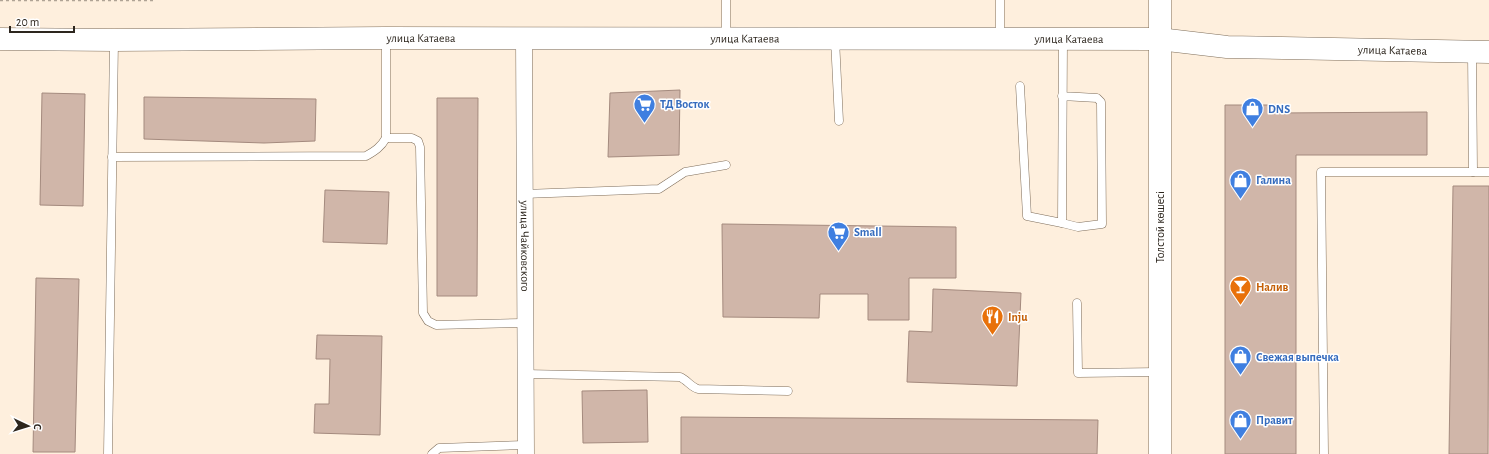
<svg xmlns="http://www.w3.org/2000/svg" width="1489" height="454" font-family="'Alegreya Sans',sans-serif">
  <rect width="100%" height="100%" fill="#feefdd"/>
  <g fill="#d0b6a9" stroke="#a48a7e">
    <path d="M680,90L679,155L608,157L610,93Z"/>
    <path d="M42,93L85,94L83,206L40,205Z"/>
    <path d="M144,97L316,99L315,141L264,143L144,139Z"/>
    <path d="M437,98H478L477,296H437Z"/>
    <path d="M1225,105H1278V113L1427,112V155H1296V454H1225Z"/>
    <path d="M1453,186H1489L1488,454H1449Z"/>
    <path d="M325,190L389,192L387,244L323,242Z"/>
    <path d="M722,224L956,227V278H909V320H868V294H820L819,318L723,317Z"/>
    <path d="M36,278L79,279L75,452H33Z"/>
    <path d="M933,289L1021,293L1017,386L907,382L909,331L932,332Z"/>
    <path d="M317,335L382,336L380,435L314,433L315,404H329L330,359H316Z"/>
    <path d="M647,390L648,442L583,443L582,391Z"/>
    <path d="M681,417L1098,420L1097,454H681Z"/>
  </g>
  <g fill="none" stroke-linecap="round" stroke-linejoin="round">
    <defs>
      <g id="lane">
        <path d="M726,0V37"/>
        <path d="M1000,0V37"/>
        <path d="M835,39L839,121"/>
        <path d="M1472,52L1473,172"/>
        <path d="M1020,86L1027,216L1062,223"/>
        <path d="M1062,96L1097,98L1101,102L1102,224L1078,227L1062,223L1063,39"/>
        <path d="M386,138H412L418,141L420,147L423,313L428,321L436,325L524,323"/>
        <path d="M112,157L366,156C375,151 381,147 386,138V39"/>
        <path d="M524,194L659,189L685,172L726,165"/>
        <path d="M1077,303L1078,373L1159,372"/>
        <path d="M525,374L680,377C687,380 691,387 698,389L788,391"/>
        <path d="M108,454L114,41"/>
        <path d="M432,454L439,448L525,445"/>
        <path d="M1324,454L1321,172H1489"/>
      </g>
      <g id="street">
        <path id="s1" d="M524,38L526,454"/>
      </g>
      <g id="secondary">
        <path id="s2" d="M0,39L114,40L386,38L1159,39L1227,47L1489,52"/>
        <path d="M1160,454V0"/>
      </g>
    </defs>
    <use href="#lane" stroke="#7f6e5b" stroke-width="9"/>
    <use href="#street" stroke="#7f6e5b" stroke-width="17"/>
    <use href="#secondary" stroke="#7f6e5b" stroke-width="23"/>
    <path stroke="#afa395" stroke-width="2.5" stroke-dasharray="3 3" stroke-linecap="butt" d="M0,0H153"/>
    <use href="#lane" stroke="#fff" stroke-width="8"/>
    <use href="#street" stroke="#fff" stroke-width="16"/>
    <use href="#secondary" stroke="#fff" stroke-width="22"/>
  </g>
  <defs>
    <symbol id="supermarket-pin" viewBox="-11 -11 22 30"><path d="M0 17L-7.5 6A9.5 9.5 0 1 1 7.5 6Z" fill="#3f7fe0" stroke="#fff"/><path d="M-6-5.5h2.5l.6 2H6L4.5 2H-2.5L-4.4-4H-6ZM-1.5 3.2a1.3 1.3 0 1 0 .1 0ZM3 3.2a1.3 1.3 0 1 0 .1 0Z" fill="#fff"/></symbol>
    <symbol id="shop-pin" viewBox="-11 -11 22 30"><path d="M0 17L-7.5 6A9.5 9.5 0 1 1 7.5 6Z" fill="#3f7fe0" stroke="#fff"/><path d="M-5-2.5h2.3a2.7 3.5 0 0 1 5.4 0H5L5.5 6h-11ZM-1.5-2.5h3a1.5 2.3 0 0 0-3 0Z" fill="#fff"/></symbol>
    <symbol id="bar-pin" viewBox="-11 -11 22 30"><path d="M0 17L-7.5 6A9.5 9.5 0 1 1 7.5 6Z" fill="#e8710a" stroke="#fff"/><path d="M-6-5H6L.8 .8V4.5H3.5V6h-7V4.5H-.8V.8Z" fill="#fff"/></symbol>
    <symbol id="restaurant-pin" viewBox="-11 -11 22 30"><path d="M0 17L-7.5 6A9.5 9.5 0 1 1 7.5 6Z" fill="#e8710a" stroke="#fff"/><path d="M-5-6h1v4h1v-4h1v4h1v-4h1v5L-1.5 .5V6h-2V.5L-5-1ZM5-6V6H3V1.5H1.5Q1.5-4 5-6Z" fill="#fff"/></symbol>
  </defs>
  <g fill-rule="evenodd">
    <use href="#supermarket-pin" x="632" y="92" width="25" height="34"/>
    <use href="#shop-pin" x="1240" y="96" width="25" height="34"/>
    <use href="#shop-pin" x="1228" y="168" width="25" height="34"/>
    <use href="#supermarket-pin" x="826" y="220" width="25" height="34"/>
    <use href="#bar-pin" x="1228" y="274" width="25" height="34"/>
    <use href="#restaurant-pin" x="980" y="304" width="25" height="34"/>
    <use href="#shop-pin" x="1228" y="344" width="25" height="34"/>
    <use href="#shop-pin" x="1228" y="408" width="25" height="34"/>
  </g>
  <g text-anchor="middle" stroke-width="3" stroke-linejoin="round" paint-order="stroke">
    <g font-size="12" fill="#2d261e" stroke="#fff">
      <text dy="4" stroke="none"><textPath href="#s2" startOffset="421">улица Катаева</textPath></text>
      <text dy="4" stroke="none"><textPath href="#s2" startOffset="745">улица Катаева</textPath></text>
      <text dy="4" stroke="none"><textPath href="#s2" startOffset="1069">улица Катаева</textPath></text>
      <text dy="4" stroke="none"><textPath href="#s2" startOffset="1393">улица Катаева</textPath></text>
      <text transform="translate(1160 227) rotate(-90)" y="4">Толстой көшесі</text>
      <text dy="4" stroke="none"><textPath href="#s1" startOffset="208">улица Чайковского</textPath></text>
    </g>
    <g font-size="12" font-weight="bold" fill="#366cbe" stroke="#fff" text-anchor="start">
      <text x="660" y="108">ТД Восток</text>
      <text x="1268" y="113">DNS</text>
      <text x="1256" y="184">Галина</text>
      <text x="854" y="236">Small</text>
      <text x="1256" y="361">Свежая выпечка</text>
      <text x="1256" y="424">Правит</text>
    </g>
    <g font-size="12" font-weight="bold" fill="#c56008" stroke="#fff" text-anchor="start">
      <text x="1256" y="291">Налив</text>
      <text x="1008" y="321">Inju</text>
    </g>
  </g>
  <g transform="translate(28 426) rotate(94)" stroke="#ffffff" stroke-width="3" paint-order="stroke">
  <path d="M0-3L7 15L0 10L-7 15Z" fill="#2d261e"/>
  <text y="-6" font-size="11" font-weight="bold" text-anchor="middle" fill="#2d261e">С</text>
  </g>
  <path d="M10 26v6h64v-6" fill="none" stroke="#2d261e" stroke-width="2"/>
  <text x="16" y="26" font-size="12" fill="#2d261e" stroke="#ffffff" stroke-width="3" paint-order="stroke">20 m</text>
</svg>
